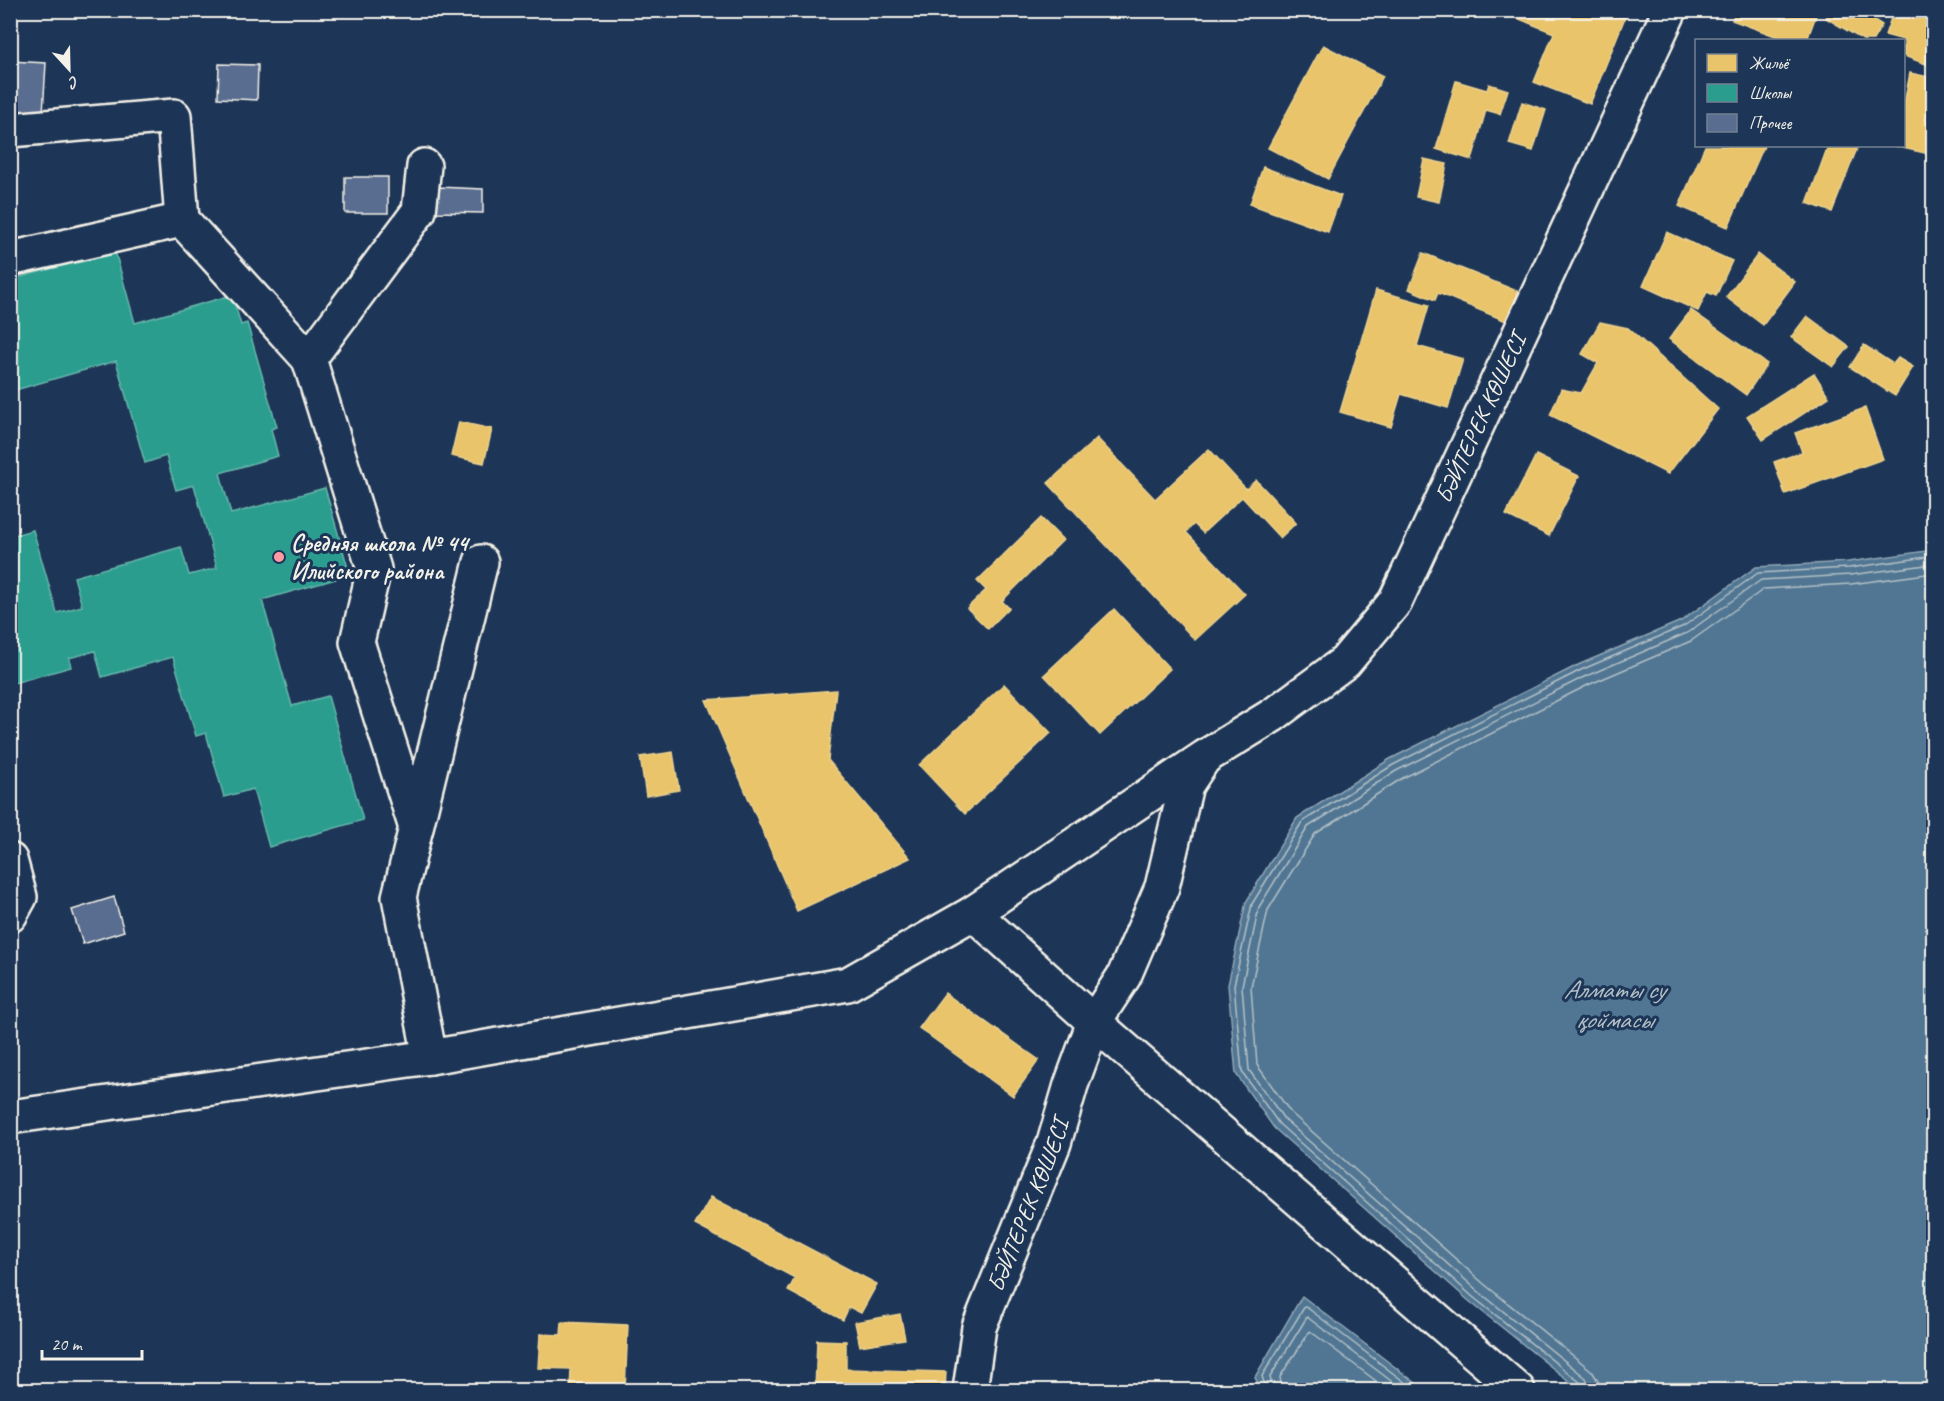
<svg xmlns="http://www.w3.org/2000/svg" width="1944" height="1401" font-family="Caveat,sans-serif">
  <rect width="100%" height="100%" fill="#1d3557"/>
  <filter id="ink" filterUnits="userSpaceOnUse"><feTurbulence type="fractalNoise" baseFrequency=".0167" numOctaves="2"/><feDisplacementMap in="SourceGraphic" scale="12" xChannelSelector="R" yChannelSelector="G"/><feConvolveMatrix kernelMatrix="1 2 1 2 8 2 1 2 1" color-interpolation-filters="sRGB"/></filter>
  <g filter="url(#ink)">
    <g fill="#517693" stroke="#92a7b5" stroke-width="1.5">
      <path d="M1933,550V1390H1580L1469,1301L1274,1128L1236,1074L1228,985L1246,902L1297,818L1390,759L1578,665L1681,621L1756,567L1848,562Z"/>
      <path d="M1302,1296L1425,1390H1261L1255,1377Z"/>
    </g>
    <g fill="#e9c46a" stroke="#ecd290" stroke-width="1.5">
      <path d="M1497,10H1628L1590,104L1534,82L1554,33Z"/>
      <path d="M1736,10H1818L1807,40H1786L1732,20Z"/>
      <path d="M1830,10H1859L1882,25L1873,40H1863L1826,18Z"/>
      <path d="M1894,10H1934V67L1904,56V40L1885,35Z"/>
      <path d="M1323,45L1383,76L1328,179L1268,148Z"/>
      <path d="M1910,73L1934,78V155L1894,146H1904V104Z"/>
      <path d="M1456,81L1487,90L1489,84L1508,90L1500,114L1486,110L1472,160L1436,149Z"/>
      <path d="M1522,102L1546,110L1533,151L1509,144Z"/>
      <path d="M1705,146H1764L1728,227L1679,206Z"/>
      <path d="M1828,146H1858L1832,212L1807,203Z"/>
      <path d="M1424,159L1447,164L1439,202L1416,197Z"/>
      <path d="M1263,167L1341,196L1328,232L1250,204Z"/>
      <path d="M1667,232L1732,261L1716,296L1707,292L1698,311L1643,286Z"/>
      <path d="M1423,253L1524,294L1511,323L1438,293L1435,300L1409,289Z"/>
      <path d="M1758,254L1795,282L1763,325L1726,297Z"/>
      <path d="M1376,290L1429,305L1417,346L1463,359L1448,408L1401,394L1391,427L1340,412Z"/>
      <path d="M1691,310L1767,364L1746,395L1669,339Z"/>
      <path d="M1807,316L1849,347L1833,367L1791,337Z"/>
      <path d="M1600,322L1628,328L1718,409L1668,474L1550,415L1561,389L1581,393L1598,363L1582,354Z"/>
      <path d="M1864,345L1893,364L1898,358L1913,367L1895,396L1850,367Z"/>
      <path d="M1814,373L1829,397L1763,440L1747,416Z"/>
      <path d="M1865,408L1883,459L1785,494L1774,462L1802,452L1795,433Z"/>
      <path d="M459,422L492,429L484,463L451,456Z"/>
      <path d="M1097,438L1155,499L1209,449L1246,489L1256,480L1296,523L1280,538L1242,497L1203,533L1194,524L1186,532L1245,594L1195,640L1048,483Z"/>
      <path d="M1536,455L1579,476L1549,536L1506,515Z"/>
      <path d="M1041,518L1063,540L1002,601L1009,608L988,629L967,608L986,590L977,581Z"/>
      <path d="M1114,609L1170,669L1100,735L1044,675Z"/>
      <path d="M1004,684L1051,733L965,814L919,765Z"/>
      <path d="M836,690L828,760L910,858L797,911L706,700Z"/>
      <path d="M673,752L679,790L646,796L640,757Z"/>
      <path d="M945,993L1039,1060L1013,1096L919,1028Z"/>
      <path d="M711,1197L877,1284L861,1313L849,1307L843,1320L788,1291L795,1278L695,1225Z"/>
      <path d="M900,1314L905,1339L860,1346L855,1322Z"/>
      <path d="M562,1322L628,1325L625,1390H570L571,1369L538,1368L540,1334L561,1335Z"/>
      <path d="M817,1340L846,1341V1369L946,1372L945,1390H815Z"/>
    </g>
    <path fill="#2a9d8f" stroke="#67b6aa" stroke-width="1.5" d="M115,251L135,323L232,295L241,325L247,323L277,427L271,429L278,456L220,473L231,514L325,488L350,575L262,600L292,706L328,696L363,820L269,847L253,789L224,797L206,733L196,736L173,657L102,677L95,651L69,658L71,667L10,684V536L33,530L57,613L82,606L74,577L181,547L189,575L217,568L194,485L176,490L166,456L145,463L116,361L12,391L10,280Z"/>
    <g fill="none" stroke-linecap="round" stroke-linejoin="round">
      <g stroke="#b3c0c6" stroke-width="1.5">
        <path d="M1266,1390L1262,1376L1305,1306L1415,1390"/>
        <path d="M1273,1390L1270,1377L1307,1317L1403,1390"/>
        <path d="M1282,1390L1280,1377L1310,1331L1388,1390"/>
        <path d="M1583,1390L1581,1383L1473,1297L1279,1124L1242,1072L1234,985L1252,904L1302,822L1393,765L1581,670L1684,626L1758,573L1849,568L1934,556"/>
        <path d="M1591,1390L1586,1378L1478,1291L1284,1119L1249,1070L1242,986L1259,907L1308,827L1396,771L1584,677L1687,633L1761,580L1850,575L1934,564"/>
        <path d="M1600,1390L1598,1381L1592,1371L1484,1284L1291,1113L1257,1065L1251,987L1268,910L1315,834L1401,779L1588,685L1691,641L1764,589L1851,584L1934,573"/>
      </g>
    </g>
    <g fill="#586d90" stroke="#f4f1e8" stroke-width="1.5">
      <path d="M10,61L46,63L43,113L10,111Z"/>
      <path d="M219,64L258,65L257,100L218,98Z"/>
      <rect x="345" y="177" width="43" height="36"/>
      <path d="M437,187L483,189V213L435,212Z"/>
      <path d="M114,897L124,931L83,944L72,910Z"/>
    </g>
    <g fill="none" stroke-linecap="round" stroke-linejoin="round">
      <defs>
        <g id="minor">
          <path d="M10,130L174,116L182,220"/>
          <path d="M10,259L182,220L309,359"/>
          <path d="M416,828L357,642L374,569L309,359L419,211L424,166"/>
          <path d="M10,860L20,897L10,915"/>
          <path d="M973,913L1094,1022L1518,1390"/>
          <path d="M430,1057L399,897L481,562"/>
          <path id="s1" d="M10,1117L430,1057L848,984L973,913L1205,757L1273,715L1345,662L1395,602L1670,10"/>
          <path id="s2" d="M970,1390L979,1327L1054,1143L1071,1085L1094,1022L1124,976L1162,887L1186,785L1202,761"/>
        </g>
      </defs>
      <use href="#minor" stroke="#f4f1e8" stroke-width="38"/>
      <use href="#minor" stroke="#1d3557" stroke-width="33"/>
    </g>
  </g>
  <circle fill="#ff9aa2" stroke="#1d3557" stroke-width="2" cx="279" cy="557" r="6"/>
  <g text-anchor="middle" stroke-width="6" stroke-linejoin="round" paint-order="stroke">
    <g font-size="24" fill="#f4f1e8" stroke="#1d3557">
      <text dy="8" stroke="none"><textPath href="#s1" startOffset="1722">БӘЙТЕРЕК КӨШЕСІ</textPath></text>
      <text dy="8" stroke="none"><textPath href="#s2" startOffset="195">БӘЙТЕРЕК КӨШЕСІ</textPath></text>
    </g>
    <g font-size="24" font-weight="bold" fill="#f4f1e8" stroke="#1d3557" text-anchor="start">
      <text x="291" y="551">Средняя школа № 44<tspan x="291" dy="28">Илийского района</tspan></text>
    </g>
    <g font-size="26" font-style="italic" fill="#b3c0c6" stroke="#1d3557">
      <text x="1614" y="998">Алматы су<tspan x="1614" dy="30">қоймасы</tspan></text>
    </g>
  </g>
  <rect width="1944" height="1401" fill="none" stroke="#1d3557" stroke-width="36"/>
  <rect x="18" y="18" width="1908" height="1365" fill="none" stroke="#f4f1e8" stroke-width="2" filter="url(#ink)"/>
  <rect x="1695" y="39" width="210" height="108" fill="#1d3557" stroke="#738091" stroke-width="1.5"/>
  <rect x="1707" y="54" width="30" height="18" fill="#e9c46a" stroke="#738091" stroke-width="1.5"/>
  <text x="1749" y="69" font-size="18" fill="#f4f1e8">Жильё</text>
  <rect x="1707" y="84" width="30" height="18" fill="#2a9d8f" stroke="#738091" stroke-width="1.5"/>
  <text x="1749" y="99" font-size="18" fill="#f4f1e8">Школы</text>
  <rect x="1707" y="114" width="30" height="18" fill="#586d90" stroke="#738091" stroke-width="1.5"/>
  <text x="1749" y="129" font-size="18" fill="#f4f1e8">Прочее</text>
  <g transform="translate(69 69) rotate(158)" stroke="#1d3557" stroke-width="4.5" paint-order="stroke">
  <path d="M0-4.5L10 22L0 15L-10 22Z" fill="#f4f1e8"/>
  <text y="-9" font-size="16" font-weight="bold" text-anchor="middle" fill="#f4f1e8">С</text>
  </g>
  <path d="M42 1350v9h100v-9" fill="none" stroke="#f4f1e8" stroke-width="3"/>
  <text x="51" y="1350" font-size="18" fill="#f4f1e8" stroke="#1d3557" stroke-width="4.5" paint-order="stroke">20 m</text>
</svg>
